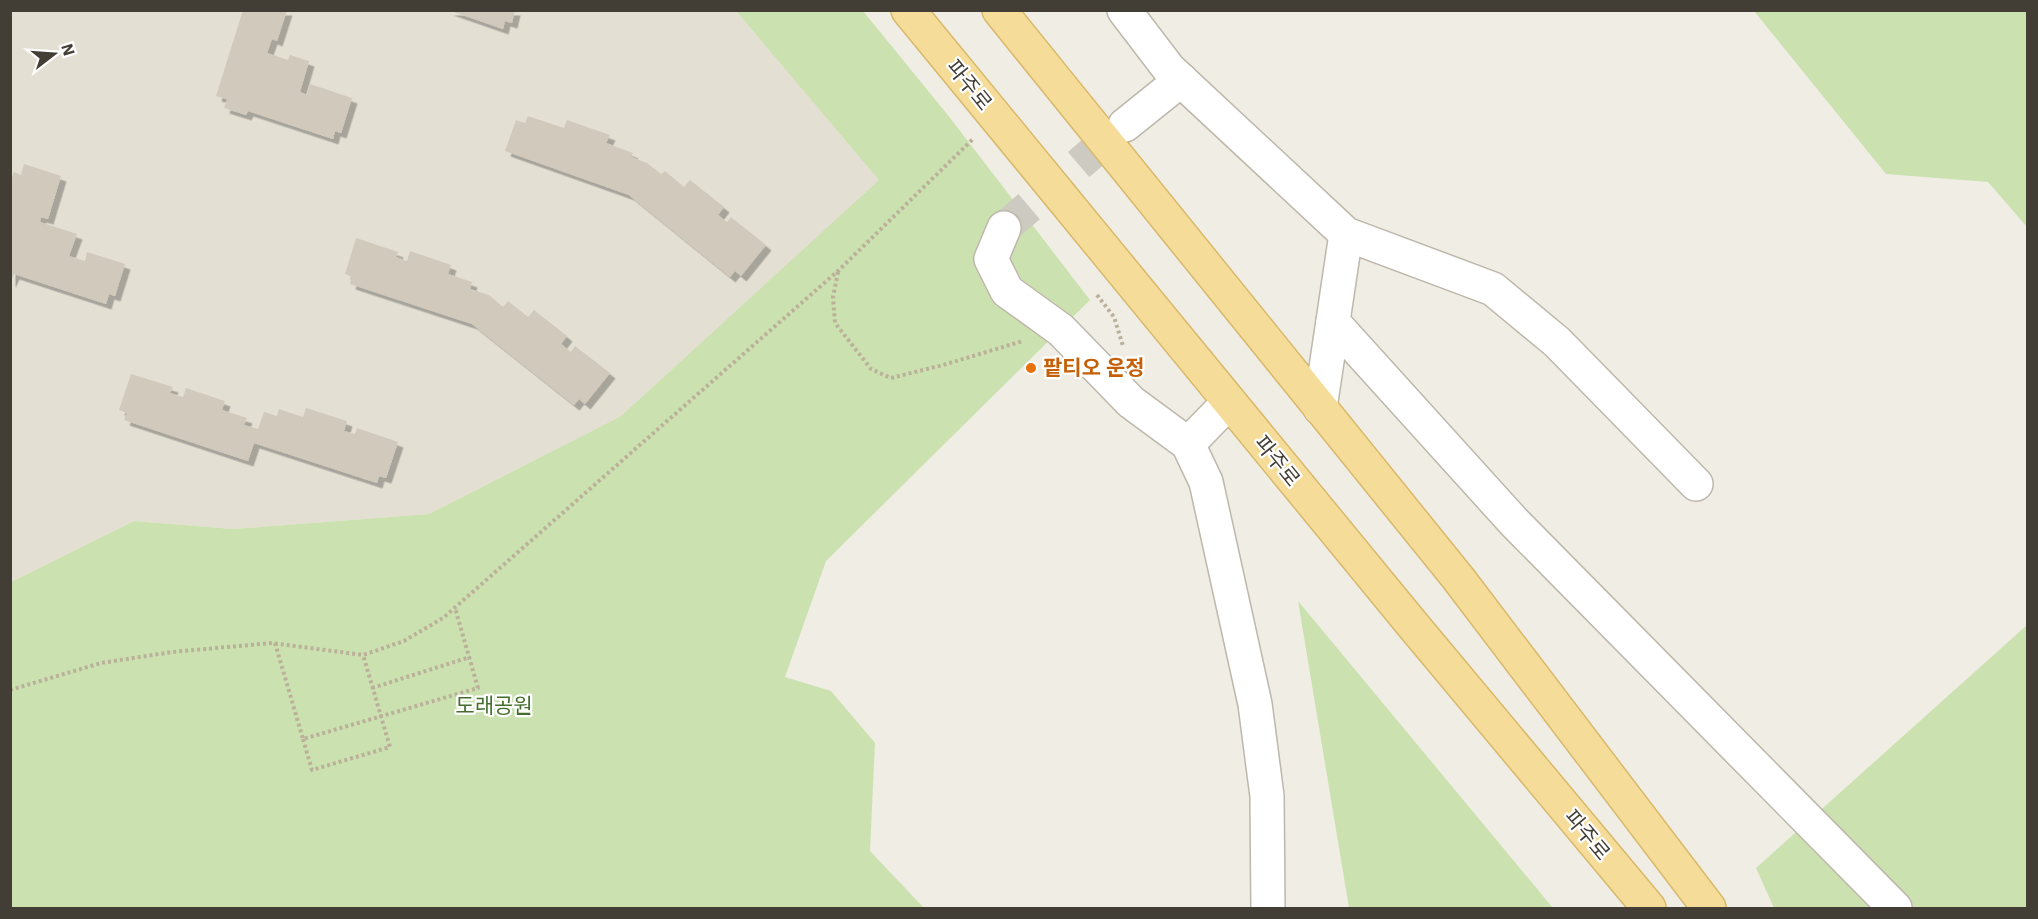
<svg xmlns="http://www.w3.org/2000/svg" width="2038" height="919" font-family="'IBM Plex Sans','Noto Sans KR',sans-serif">
  <defs>
    <filter id="shadow"><feDropShadow dx="5.5" dy="5.5" stdDeviation="0" flood-color="#0004"/></filter>
  </defs>
  <rect width="100%" height="100%" fill="#f0ede4"/>
  <path fill="#e4dfd3" d="M11,11H736L880,180L621,416L429,514L233,529L134,521L11,582Z"/>
  <g fill="#cbe2b0">
    <path d="M736,11H863L947,114L1090,300L826,561L785,677L831,691L875,743L870,851L924,908H11V582L134,521L233,529L429,514L621,416L879,180Z"/>
    <path d="M1754,11H2027V227L1988,182L1886,174Z"/>
    <path d="M1298,601L1553,908H1349Z"/>
    <path d="M2027,625V908H1774L1756,868Z"/>
  </g>
  <g fill="#d1c9bb" filter="url(#shadow)">
    <path d="M243,10H287L277,41L272,39L267,53L288,60L290,55L309,61L300,92L307,95L310,84L352,98L341,133L335,131L333,139L248,111L246,115L224,108L227,99L216,96Z"/>
    <path d="M448,10H515L512,23L505,21L503,29Z"/>
    <path d="M528,116L564,128L567,120L610,135L606,143L633,153L631,157L647,163L661,174L665,171L684,187L690,180L724,207L718,215L727,222L731,217L766,245L741,276L735,271L730,277L629,195L505,151L516,120L525,123Z"/>
    <path d="M24,164L61,176L48,219L41,217L40,222L77,234L69,256L85,261L87,252L125,264L115,296L109,294L106,304L14,274L10,283V182L14,172L21,175Z"/>
    <path d="M356,238L398,252L396,257L407,261L410,251L451,265L448,274L472,282L470,289L489,295L503,307L508,301L528,317L534,310L567,336L561,344L571,352L575,346L610,373L585,404L579,399L574,405L472,324L350,284L352,277L345,274Z"/>
    <path d="M131,374L173,387L170,393L183,397L186,388L225,401L222,410L247,418L244,425L258,429L264,412L277,416L279,409L303,417L306,408L347,421L344,431L355,434L357,428L398,442L386,478L379,476L377,483L254,443L248,461L124,420L127,413L119,410Z"/>
  </g>
  <g fill="none" stroke-linecap="round" stroke-linejoin="round">
    <path stroke="#cdcac1" stroke-width="33" stroke-dasharray="33 16" stroke-linecap="butt" d="M1004,228L1125,125"/>
    <defs>
      <g id="minor">
        <path d="M1124,10L1169,69L1346,234L1493,289L1557,342L1696,484"/>
        <path d="M1125,125L1181,80"/>
        <path d="M1004,228L991,259L1007,291L1061,330L1131,402L1188,444L1206,482L1255,704L1267,796L1268,908"/>
        <path d="M1333,322L1514,522L1895,908"/>
        <path d="M1320,408L1346,234"/>
        <path d="M1188,444L1229,402"/>
      </g>
      <g id="major">
        <path d="M908,10L1412,624L1649,908"/>
        <path d="M999,10L1458,578L1709,908"/>
      </g>
    </defs>
    <use href="#minor" stroke="#beb7ab" stroke-width="36"/>
    <use href="#major" stroke="#d8b96b" stroke-width="36"/>
    <g stroke="#bbb09a" stroke-width="4" stroke-dasharray="3 3" stroke-linecap="butt">
      <path d="M838,272L833,297L835,323L871,369L891,378L943,365L1023,341"/>
      <path d="M1097,295L1114,317L1123,346"/>
      <path d="M275,643L303,739L478,688L455,608"/>
      <path d="M372,688L470,657"/>
      <path d="M10,690L101,663L172,652L272,643L363,655L404,641L443,618L839,270L974,138"/>
      <path d="M303,739L312,770L390,747L363,655"/>
    </g>
    <use href="#minor" stroke="#fff" stroke-width="33"/>
    <use href="#major" stroke="#f5dc99" stroke-width="33"/>
  </g>
  <circle fill="#e8710a" stroke="#fff" stroke-width="2" cx="1031" cy="368" r="6"/>
  <g text-anchor="middle" stroke-width="4.5" stroke-linejoin="round" paint-order="stroke">
    <g font-size="21" fill="#423d35" stroke="#fff">
      <text transform="translate(969 85) rotate(51)" y="7">파주로</text>
      <text transform="translate(1277 461) rotate(51)" y="7">파주로</text>
      <text transform="translate(1587 835) rotate(50)" y="7">파주로</text>
    </g>
    <g font-size="21" font-weight="bold" fill="#c56008" stroke="#fff" text-anchor="start">
      <text x="1043" y="375">팥티오 운정</text>
    </g>
    <g font-size="21" fill="#456e2e" stroke="#fff">
      <text x="494" y="713">도래공원</text>
    </g>
  </g>
  <rect width="2038" height="919" fill="none" stroke="#423d35" stroke-width="24"/>
  <g transform="translate(54 54) rotate(73)" stroke="#ffffff" stroke-width="4.5" paint-order="stroke">
  <path d="M0-4.5L10 22L0 15L-10 22Z" fill="#423d35"/>
  <text y="-9" font-size="16" font-weight="bold" text-anchor="middle" fill="#423d35">N</text>
  </g>
</svg>
